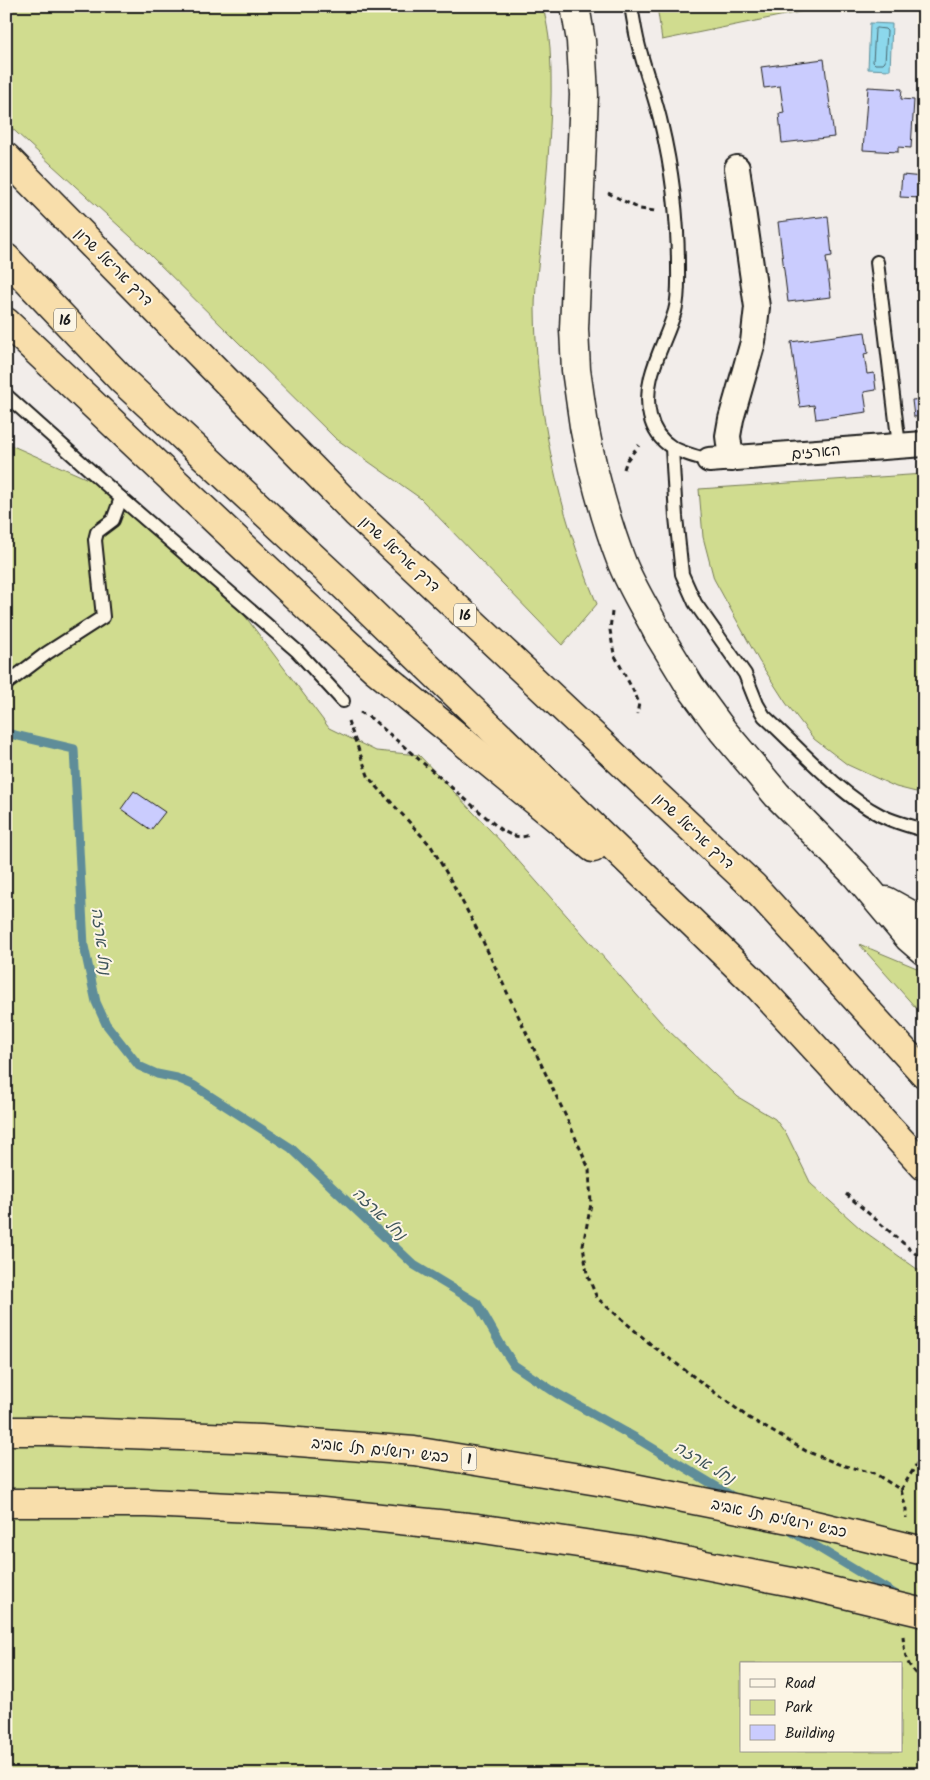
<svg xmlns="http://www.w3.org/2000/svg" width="930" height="1780" font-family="Kalam,'Playpen Sans Hebrew',sans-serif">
  <rect width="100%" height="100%" fill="#f2edea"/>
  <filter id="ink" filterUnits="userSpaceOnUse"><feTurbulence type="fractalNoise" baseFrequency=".02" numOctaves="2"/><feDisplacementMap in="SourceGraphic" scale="10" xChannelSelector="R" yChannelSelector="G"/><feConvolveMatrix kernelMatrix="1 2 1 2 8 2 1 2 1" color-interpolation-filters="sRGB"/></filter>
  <g filter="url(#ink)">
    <g fill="#d0dc8f" stroke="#767c56" fill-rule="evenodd">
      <path d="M6,6H543C546,20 549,34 550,48C554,108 547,169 542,229C540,255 535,283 535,309C536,409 558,511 597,604L562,645L420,498L335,438L142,247L6,123Z"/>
      <path d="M657,6H829L662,40Z"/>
      <path d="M6,443L97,483L218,580L329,728L376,751L419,755L507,848L666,1028L738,1097L775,1119L787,1135L811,1184L861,1229L924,1274V1774H6ZM741,1664H901V1751H741Z"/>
      <path d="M924,474V794L896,787L848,765L814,739L786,703L759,661L714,579L703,537L699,489Z"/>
      <path d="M859,944L924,971V1017Z"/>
    </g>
    <path fill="#8cd8ec" stroke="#5f8d99" d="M870,23L892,24L890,70L868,69Z"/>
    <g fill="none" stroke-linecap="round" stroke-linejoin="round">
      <path stroke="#49676f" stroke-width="1" d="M877,28L885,29L887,31L885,62L883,64H875L873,62L875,30Z"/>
      <g stroke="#5f8d99" stroke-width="9">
        <path d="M6,733L74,749L84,946L96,1002L106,1024L139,1066L157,1074L177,1078L193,1085L291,1148L414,1265L477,1303L501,1345L514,1365L556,1393L641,1441L737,1499"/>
        <path d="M789,1530L900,1597"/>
      </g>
    </g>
    <g fill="#caccfe" stroke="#1c1c1c">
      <path d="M824,59L834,137L782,143L779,114L784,113L780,86L764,88L761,67Z"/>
      <path d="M868,87L902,89L901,99L914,100L911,148L898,147V152L863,150Z"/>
      <path d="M902,175L923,177L921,198L900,197Z"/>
      <path d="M828,216L832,256L826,257L831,297L788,302L778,222Z"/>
      <path d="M865,332L868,353L864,354L867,374L874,373L876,390L864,392L867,412L816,419L814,405L800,407L791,342Z"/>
      <path d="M924,399V416L914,417L912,400Z"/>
      <path d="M134,791L165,812L151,830L121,809Z"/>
    </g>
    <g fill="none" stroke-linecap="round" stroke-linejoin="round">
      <defs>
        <g id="service">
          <path d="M631,6C634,22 636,39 641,54C647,77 656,100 661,123C672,169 678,218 678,266C678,280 679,297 675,311C665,345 641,379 650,416C657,447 681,453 709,460"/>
          <path d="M877,262L899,446"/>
          <path d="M6,395L121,498L297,651L343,701"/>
          <path d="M672,448L676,517L682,574L695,603L745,674L757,704L764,716C798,747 840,795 880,815C894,822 909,826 924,830"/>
          <path d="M6,684L47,653L103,617L95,540L97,532L113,520L121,498"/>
        </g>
        <g id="minor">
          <path d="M731,459L728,436L731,419L753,342L757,307L737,168"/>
          <path d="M709,460L924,444"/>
        </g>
        <g id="secondary">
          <path d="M575,6L581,41L584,95L574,329L576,370L584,426"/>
          <path d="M659,635L690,686L723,731L777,795L856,875L909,938L924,951"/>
          <path d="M886,901L924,922"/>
        </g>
        <g id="trunk">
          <path d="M6,157L356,513L753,886L924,1073"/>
          <path d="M6,258L123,381L344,586L759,987L924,1166"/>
          <path d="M6,322L300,600L375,669L593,848"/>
        </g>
      </defs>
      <use href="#service" stroke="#1c1c1c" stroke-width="16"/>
      <use href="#minor" stroke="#1c1c1c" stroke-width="28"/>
      <use href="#secondary" stroke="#1c1c1c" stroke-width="31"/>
      <use href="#trunk" stroke="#1c1c1c" stroke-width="31"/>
      <g stroke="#1c1c1c" stroke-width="3" stroke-dasharray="5 4" stroke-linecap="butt">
        <path d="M608,193L640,209L655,211"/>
        <path d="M624,469L627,460L639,445"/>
        <path d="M612,612L610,630L614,654L636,696L639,703L637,714"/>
        <path d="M360,712L372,719L501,830C511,835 520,840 531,834"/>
        <path d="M348,721L369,778L431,846L454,886L479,933L569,1123L589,1169L591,1204L583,1245L587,1274L597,1298L654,1347L749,1418L806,1451L841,1465L874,1473L901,1490L906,1509V1518"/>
        <path d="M846,1194L924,1261"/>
        <path d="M901,1490L924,1452"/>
        <path d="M903,1636C905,1660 907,1666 924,1682"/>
      </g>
      <use href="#service" stroke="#fcf5e5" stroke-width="12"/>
      <use href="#minor" stroke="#fcf5e5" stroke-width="24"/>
      <use href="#secondary" stroke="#fcf5e5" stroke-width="28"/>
      <use href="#trunk" stroke="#f8deab" stroke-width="28"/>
      <defs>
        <path id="secondary-bridge" d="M584,426C593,473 605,519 622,563C632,588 647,611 659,635"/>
        <g id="trunk-bridge">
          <path d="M6,1431H47L261,1439L414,1451L604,1482L794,1520L924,1551"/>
          <path d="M6,1503H147L313,1511L477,1528L639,1552L802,1584L924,1613"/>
        </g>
      </defs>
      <use href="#secondary-bridge" stroke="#1c1c1c" stroke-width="31" stroke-linecap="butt"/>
      <use href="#trunk-bridge" stroke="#1c1c1c" stroke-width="31" stroke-linecap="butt"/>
      <use href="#secondary-bridge" stroke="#fcf5e5" stroke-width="28"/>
      <use href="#trunk-bridge" stroke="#f8deab" stroke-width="28"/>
    </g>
  </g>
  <g text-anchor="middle" stroke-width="4" stroke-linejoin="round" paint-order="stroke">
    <g fill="#fcf5e5" stroke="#5f5d58" stroke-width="1">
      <rect x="54" y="308.5" width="22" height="23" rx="4"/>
      <rect x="454" y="603.5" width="22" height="23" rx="4"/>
      <rect x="461.5" y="1447.5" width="15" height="23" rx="4"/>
    </g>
    <g font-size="14" font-weight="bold" fill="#1c1c1c">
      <text x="65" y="325">16</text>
      <text x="465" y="620">16</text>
      <text x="469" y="1464">1</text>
    </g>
    <g font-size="15" fill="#1c1c1c" stroke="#fcf5e5">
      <text transform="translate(114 267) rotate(45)" y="5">דרך אריאל שרון</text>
      <text transform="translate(816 452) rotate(-5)" y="5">הארזים</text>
      <text transform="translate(400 554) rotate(43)" y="5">דרך אריאל שרון</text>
      <text transform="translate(694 831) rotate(43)" y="5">דרך אריאל שרון</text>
      <text transform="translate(380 1450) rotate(6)" y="5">כביש ירושלים תל אביב</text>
      <text transform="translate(779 1518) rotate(12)" y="5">כביש ירושלים תל אביב</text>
    </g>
    <g font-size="16" font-style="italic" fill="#3e545a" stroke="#fcf5e5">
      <text transform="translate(102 941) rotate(83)" y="6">נחל ארזה</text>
      <text transform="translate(380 1213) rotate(44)" y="6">נחל ארזה</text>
      <text transform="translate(705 1462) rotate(31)" y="6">נחל ארזה</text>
    </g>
  </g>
  <rect width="930" height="1780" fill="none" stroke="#fcf5e5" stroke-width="25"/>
  <rect x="12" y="12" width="905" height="1755" fill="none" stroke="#1c1c1c" stroke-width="2" filter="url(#ink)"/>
  <rect x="740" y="1662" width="162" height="90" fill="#fcf5e5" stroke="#a29e95"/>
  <rect x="750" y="1679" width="25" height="8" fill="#fcf5e5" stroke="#a29e95"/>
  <text x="785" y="1688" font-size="15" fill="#1c1c1c">Road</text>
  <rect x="750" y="1700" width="25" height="15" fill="#d0dc8f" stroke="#a29e95"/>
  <text x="785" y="1712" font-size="15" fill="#1c1c1c">Park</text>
  <rect x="750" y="1725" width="25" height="15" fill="#caccfe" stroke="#a29e95"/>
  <text x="785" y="1738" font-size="15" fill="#1c1c1c">Building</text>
</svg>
